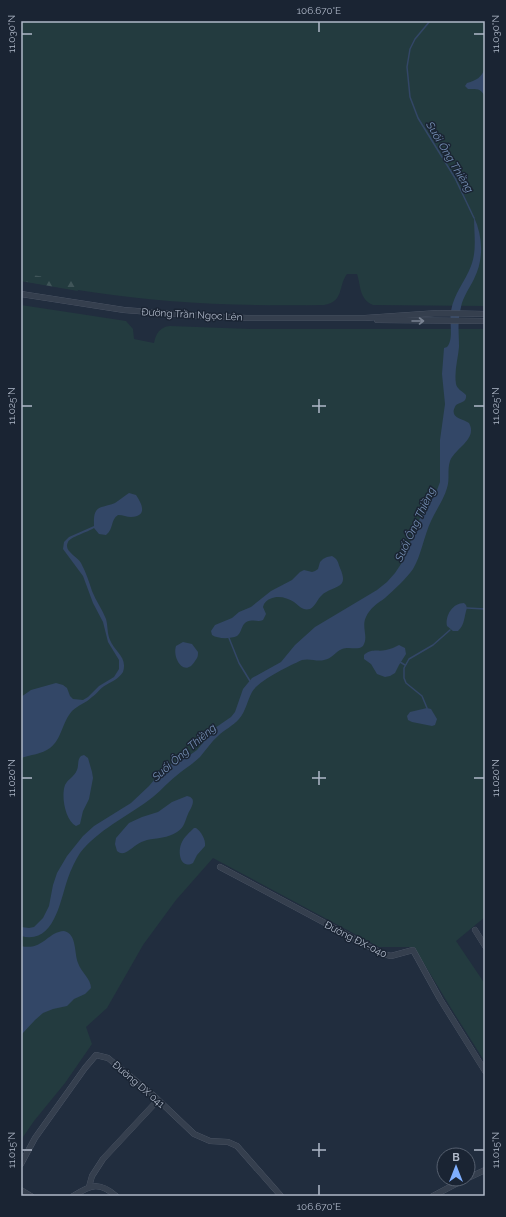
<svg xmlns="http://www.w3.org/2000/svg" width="506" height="1217" font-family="Raleway,sans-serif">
  <defs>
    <pattern id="forest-firs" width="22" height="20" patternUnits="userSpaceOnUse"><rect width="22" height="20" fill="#233b3f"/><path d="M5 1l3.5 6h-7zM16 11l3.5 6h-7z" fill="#405559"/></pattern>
  </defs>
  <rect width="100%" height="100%" fill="#212d3e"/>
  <g fill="#233b3f">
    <path d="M21,21H485V306L373,305C359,299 361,286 357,274H347C338,286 344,302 324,305C272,306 221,305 169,301C119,297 70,289 21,281Z"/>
    <path d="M21,305L126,321L133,329L134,339L154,343C156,333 160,327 170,326L250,329H485V917L456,941L485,984V1062L454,1013L414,947H379L213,858L176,900L143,945L107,1008L86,1027L92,1044L65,1083L34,1121L21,1140Z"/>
  </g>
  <path fill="url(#forest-firs)" d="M21,268L32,275L52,278H61L75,273V283L78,291L21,281Z"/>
  <g fill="#334767">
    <path d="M485,68V97C481,88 477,89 468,89L465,86L467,83C477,80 481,78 485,68Z"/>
    <path d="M474,217C483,237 484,259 474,279C469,289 463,297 461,307C457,322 459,332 459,347C458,359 454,371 456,384C457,389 462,391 466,395C467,402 461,402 456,405C448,418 462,418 469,423C478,439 455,448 450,461C447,470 450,479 447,488C444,499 436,510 431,521C424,536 421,556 413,569C407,578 393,591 385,598C378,603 370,608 366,617C361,627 369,637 363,646C357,651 350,646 342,649C335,652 332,659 324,660C317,662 310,658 302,660C289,666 259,680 252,692C247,701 246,711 239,719C233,726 224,730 218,736C211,742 206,750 200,757C193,764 184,769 176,776C167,783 159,793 149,800C126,817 98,830 80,853C75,861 71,869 68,878C60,900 55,945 21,936V927L29,928L34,927L43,918L49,906L53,885L57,873L67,856L83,836L94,826L131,803L149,786L160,773L168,765L190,755L197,750L215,728L231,717L235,712L243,689L252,678L281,662L295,645L315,627L377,590L387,582L395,573L401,564L420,518L437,490L440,482V440L445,404L442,374L444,348L447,347C454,339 449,323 451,311C454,293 465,282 471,266C477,251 474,233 474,217Z"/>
    <path d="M129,493L136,495C142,504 148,516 131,517C127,517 123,515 118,515C110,520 114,529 106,535L99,534L94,528C88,532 70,537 68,542C63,551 77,556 81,563C86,572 89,582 92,591C96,601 102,609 106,619C108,626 107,633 110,640C114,651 128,657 123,672C118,679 113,681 106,685C100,688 97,694 92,697C86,703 78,705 72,711C62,722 62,739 50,748C42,754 30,755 21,758V697L31,690L56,683L63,685L67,688L70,696L73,699L83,700L88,697L99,686L114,677L119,669V660L108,642L103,622L93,603L83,576L63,549L64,542L69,537L94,526C93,504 100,509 115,503C120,500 124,496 129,493Z"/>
    <path d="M332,556C338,559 338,563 340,568C350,590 333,585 322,595C317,599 316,606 310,609C303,611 299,606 294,602C285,596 271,594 264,604L263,607L266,614L263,620C257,623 250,617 244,624C241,628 241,633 237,636C230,639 218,639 212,635L211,631L215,625L232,618L239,612L251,607L271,591L292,580L300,572L304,570L312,572L315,571L318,569L320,562L323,559L327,557Z"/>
    <path d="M464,603L466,605L467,608C464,616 465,625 458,631H453L447,626C445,615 453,603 464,603Z"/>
    <path d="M183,642L192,644L198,652C198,656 198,657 195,661C185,678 172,659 176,646Z"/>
    <path d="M399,645L405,648L406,654L399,665L395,673L390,676L385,677L377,674L371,664L364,659V655C372,648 378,652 386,650C391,649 395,647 399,645Z"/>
    <path d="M427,708L431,709L437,719L435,725L432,726L412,722L408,720L407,716L410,712Z"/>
    <path d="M84,755L88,758L92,772L93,778L89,799L83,811L80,824L76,826C65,820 61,796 65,785C68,779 74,777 77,770C79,765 77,760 81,756Z"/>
    <path d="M187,796C198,798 191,808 188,814C185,821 184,828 177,832C168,838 157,838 147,840C139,842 134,847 128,851C123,854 121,854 117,851L115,844L116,838L129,823L142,817L158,812L172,802Z"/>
    <path d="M194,828H196C201,831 206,840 205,846L197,855L193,863C180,870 177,851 182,842C184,837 190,832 194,828Z"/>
    <path d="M64,931C77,934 74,952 78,963C81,972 91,979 91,988L85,994L74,999L67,1006L53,1009L43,1013L35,1020L21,1035V946C43,951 47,932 64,931Z"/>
  </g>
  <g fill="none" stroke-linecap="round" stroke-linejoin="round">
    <g stroke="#334767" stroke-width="1.5">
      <path d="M430,21L415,39L410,49L407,67L410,97L418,118L455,178L474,218"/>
      <path d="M467,608L485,609"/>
      <path d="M229,638L239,663L250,681"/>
      <path d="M400,662L405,665"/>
      <path d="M427,708L422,696L406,683L404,678V668L409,659L433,645L450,630"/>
    </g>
    <defs>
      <g id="minor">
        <path d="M21,294L124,310L203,316L247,318H365L438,313L485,314"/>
        <path d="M377,320L485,321"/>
        <path d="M220,867L383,954L391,956L413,950L440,999L485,1071"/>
        <path d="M475,930L485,946"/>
        <path d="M21,1164L35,1138L85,1068L96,1055L108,1058L153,1095L194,1134L210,1141L228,1142L237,1146L281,1196"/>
        <path d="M468,1178L485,1170"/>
        <path d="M89,1187L92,1176L103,1159L158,1100"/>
        <path d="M21,1190L31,1196"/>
        <path d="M73,1196C91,1185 99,1181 116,1196"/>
        <path d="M433,1196L465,1179"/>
      </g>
    </defs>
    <use href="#minor" stroke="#535c6c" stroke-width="6"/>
    <use href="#minor" stroke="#353f4e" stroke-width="5.5"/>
  </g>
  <defs><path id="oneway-shaft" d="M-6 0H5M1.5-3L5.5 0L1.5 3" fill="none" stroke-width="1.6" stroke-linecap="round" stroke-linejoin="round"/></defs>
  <use stroke="#798292" href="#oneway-shaft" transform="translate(418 321)"/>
  <path fill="none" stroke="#b0b9c9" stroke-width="1.5" d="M319,22V32M22,34H32M474,34H484M319,399V413M22,406H32M312,406H326M474,406H484M319,771V785M22,778H32M312,778H326M474,778H484M319,1143V1157M22,1150H32M312,1150H326M474,1150H484M319,1185V1195"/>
  <g text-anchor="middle" stroke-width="3" stroke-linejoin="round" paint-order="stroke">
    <g font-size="10" fill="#b0b9c9" stroke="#1a2433">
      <text transform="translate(192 314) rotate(3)" y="4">Đường Trần Ngọc Lên</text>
      <text transform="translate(356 939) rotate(27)" y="4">Đường ĐX-040</text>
      <text transform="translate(139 1084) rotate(41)" y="4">Đường DX 041</text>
    </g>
    <g font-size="11" font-style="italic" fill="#758fb4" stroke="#1a2433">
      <text transform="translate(450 157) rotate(59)" y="4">Suối Ông Thiềng</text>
      <text transform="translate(415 524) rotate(-65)" y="4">Suối Ông Thiềng</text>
      <text transform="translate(184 752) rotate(-41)" y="4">Suối Ông Thiềng</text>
    </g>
  </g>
  <rect width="506" height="1217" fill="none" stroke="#1a2433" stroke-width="44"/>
  <g transform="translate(456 1167)"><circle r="19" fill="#1a2433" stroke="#56606f"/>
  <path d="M0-3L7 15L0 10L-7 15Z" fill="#7fafff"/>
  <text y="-6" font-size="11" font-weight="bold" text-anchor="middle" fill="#b0b9c9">B</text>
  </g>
  <rect x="22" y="22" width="462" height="1173" fill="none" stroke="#b0b9c9" stroke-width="1.5"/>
  <g font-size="10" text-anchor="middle" fill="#b0b9c9">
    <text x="319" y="14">106.670°E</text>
    <text transform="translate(11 34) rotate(-90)" y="4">11.030°N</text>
    <text transform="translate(495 34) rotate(-90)" y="4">11.030°N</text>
    <text transform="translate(11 406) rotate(-90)" y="4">11.025°N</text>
    <text transform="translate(495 406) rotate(-90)" y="4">11.025°N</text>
    <text transform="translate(11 778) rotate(-90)" y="4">11.020°N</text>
    <text transform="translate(495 778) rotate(-90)" y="4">11.020°N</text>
    <text transform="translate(11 1150) rotate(-90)" y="4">11.015°N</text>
    <text transform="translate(495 1150) rotate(-90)" y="4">11.015°N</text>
    <text x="319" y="1210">106.670°E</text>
  </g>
</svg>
